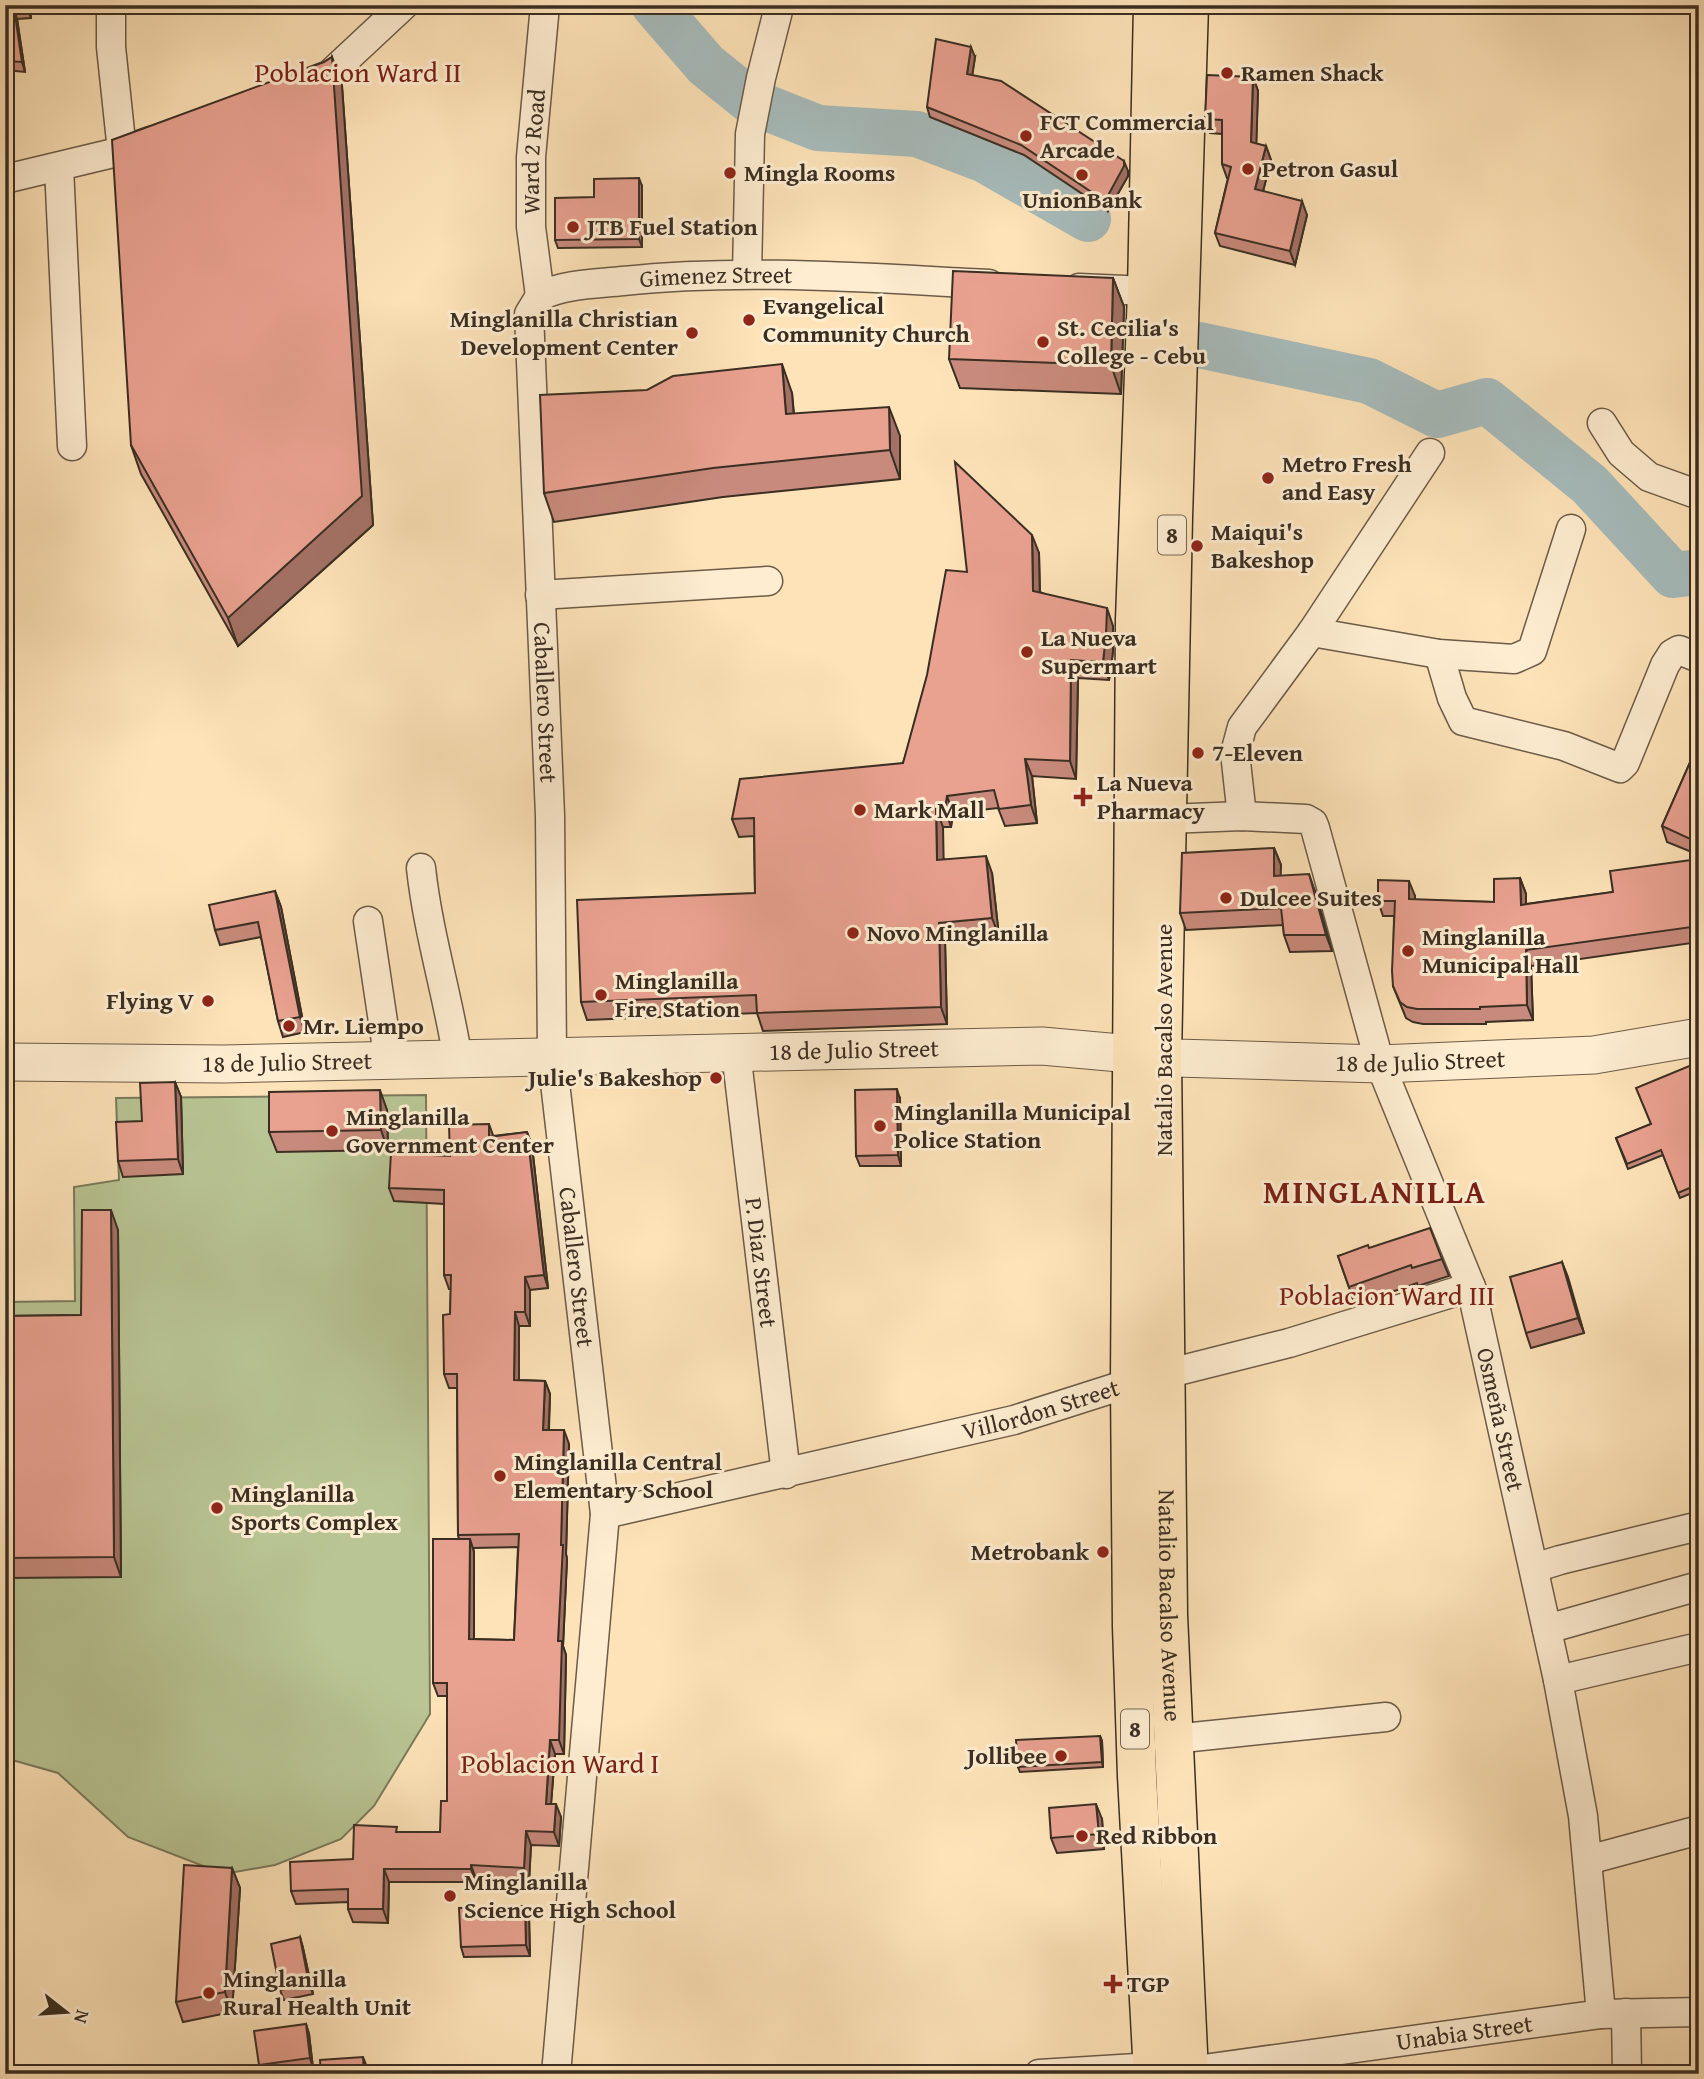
<svg xmlns="http://www.w3.org/2000/svg" width="1704" height="2079" font-family="'Gentium Book Plus',serif">
  <rect width="100%" height="100%" fill="#fee3b8"/>
  <filter id="stains"><feTurbulence type="fractalNoise" baseFrequency=".00286" numOctaves="4"/><feColorMatrix values="0 0 0 0 .2 0 0 0 0 .09 0 0 0 0 .02 0 0 0 .5 -.17"/></filter>
  <radialGradient id="worn" r=".72"><stop offset=".6" stop-color="#630" stop-opacity="0"/><stop offset="1" stop-color="#630" stop-opacity=".3"/></radialGradient>
  <path fill="#b9c594" stroke="#7a7a5c" stroke-width="2" d="M426,1095L430,1714L374,1806L341,1839L275,1865L224,1874L128,1837L58,1773L5,1758V1302L75,1301L74,1187L119,1180L116,1098Z"/>
  <g fill="none" stroke-linecap="round" stroke-linejoin="round">
    <g stroke="#a6bbbb" stroke-width="46">
      <path d="M654,5L706,65L752,102L818,128L917,134L985,160L1088,219"/>
      <path d="M1199,345L1369,381L1437,415L1487,401L1590,485L1673,575L1699,572"/>
    </g>
    <defs>
      <g id="minor">
        <path d="M111,5V47L122,151"/>
        <path d="M303,85L329,75L404,5"/>
        <path d="M59,167L72,446"/>
        <path d="M5,179L122,151L150,141"/>
        <path d="M747,274L750,134L761,78L778,11"/>
        <path d="M1079,288L1147,291"/>
        <path id="s1" d="M540,296L529,314L550,815L552,1057L605,1514L556,2074"/>
        <path id="s2" d="M540,296C565,284 594,284 623,281C744,268 867,278 989,284"/>
        <path id="s3" d="M540,296L531,227V157L545,5"/>
        <path d="M1602,423L1621,453L1649,477L1699,495"/>
        <path d="M540,595L768,581"/>
        <path d="M1312,632L1439,654L1514,659L1532,651L1571,529"/>
        <path d="M1439,654L1452,698L1463,721L1564,746L1620,768L1625,763L1665,665L1672,654L1679,650L1699,658"/>
        <path d="M1242,816L1235,753L1242,727L1312,632L1430,453"/>
        <path id="s4" d="M1167,819L1242,816L1306,819L1313,823L1315,828L1380,1064L1471,1287L1558,1680L1583,1816L1601,2014"/>
        <path d="M421,868C428,933 448,996 458,1060"/>
        <path d="M368,921L389,1062"/>
        <path id="s5" d="M736,1052L786,1474"/>
        <path id="s6" d="M605,1514L1014,1420L1130,1383L1289,1343L1471,1287"/>
        <path d="M1534,1568L1560,1560L1699,1526"/>
        <path d="M1547,1629L1699,1586"/>
        <path d="M1558,1680L1699,1647"/>
        <path d="M1173,1739L1386,1717"/>
        <path d="M1588,1860L1699,1830"/>
        <path d="M1626,2013L1627,2074"/>
        <path id="s7" d="M1189,2071L1601,2014L1699,2012"/>
        <path d="M1039,2074L1153,2067"/>
      </g>
      <g id="tertiary">
        <path id="s8" d="M5,1062L224,1064L1042,1046L1176,1058L1380,1064L1594,1055L1699,1037"/>
      </g>
      <g id="trunk">
        <path d="M1153,5L1147,291L1135,620L1130,1383L1132,1626L1137,1776L1153,2074"/>
        <path id="s9" d="M1189,5L1173,517L1162,1057L1168,1615L1189,2074"/>
      </g>
    </defs>
    <use href="#minor" stroke="#6b5b48" stroke-width="31"/>
    <use href="#tertiary" stroke="#6b5b48" stroke-width="39"/>
    <use href="#trunk" stroke="#3a2e23" stroke-width="41"/>
    <use href="#minor" stroke="#feedd1" stroke-width="28"/>
    <use href="#tertiary" stroke="#feedd1" stroke-width="37"/>
    <use href="#trunk" stroke="#fee3b8" stroke-width="38"/>
  </g>
  <g fill="#c88a7c" stroke="#3a2e23" stroke-width="2" fill-rule="evenodd">
    <path d="M5,5H30L31,18L17,19L25,72L5,70Z"/>
    <path d="M332,57L342,86L373,525L238,646L141,474L131,445L324,62Z"/>
    <path d="M975,57L972,75L1128,171V176L1108,211L1024,155L930,117L927,107Z"/>
    <path d="M1253,77L1258,91L1256,144L1266,146L1271,160L1263,191L1307,215L1295,265L1220,246L1215,233L1228,178H1227L1222,164V134L1210,133L1205,119Z"/>
    <path d="M642,186V247L558,248L555,240Z"/>
    <path d="M1113,278L1124,307L1121,394L960,388L949,359Z"/>
    <path d="M792,393L794,414L900,436V479L723,497L554,522L544,493Z"/>
    <path d="M1039,553L1040,592L1113,626V652L1109,680L1078,678L1076,779L1032,776L1037,823L1005,826L998,808L953,813L951,827H943V859L992,873L999,936L945,940L947,1024L763,1031L757,1013L587,1020L581,1002L755,893L754,836L739,837L732,819L903,763L967,572Z"/>
    <path d="M1699,742V855L1667,842L1662,826Z"/>
    <path d="M1274,848L1281,865L1280,876L1315,891L1332,951L1290,952L1284,935L1283,925L1186,930L1180,913Z"/>
    <path d="M1699,859V942L1531,966L1533,1020L1486,1022V1024H1423L1413,1022L1406,1018L1393,986L1394,916H1383L1378,901L1415,896V900L1494,902L1520,878L1526,894V904L1613,892Z"/>
    <path d="M275,891L281,907L305,1032L283,1037L278,1021L261,937L220,945L215,930Z"/>
    <path d="M1699,1062V1190L1680,1198L1663,1155L1628,1169L1616,1138L1651,1124Z"/>
    <path d="M175,1082L181,1097L183,1174L123,1177L118,1161Z"/>
    <path d="M900,1099L901,1166H860L856,1156Z"/>
    <path d="M387,1110L388,1150L277,1152L269,1132Z"/>
    <path d="M527,1132L532,1146L548,1288L530,1290V1326H519V1380L545,1381L550,1394L549,1430L569,1444L566,1554L567,1559L563,1646L566,1655L564,1754H555L551,1804L561,1817L559,1846L531,1845L529,1882L476,1879V1882H389L388,1923L353,1922L348,1909V1902L296,1904L291,1891L353,1859L398,1832H440L447,1801V1696H438L433,1683L459,1539L458,1535L457,1388H449L444,1374L450,1314L451,1289H449L444,1275V1204L394,1201L389,1188L450,1156L493,1136ZM518,1547L514,1640L474,1639V1552L473,1548Z"/>
    <path d="M118,1230L121,1577L5,1578V1316L81,1315Z"/>
    <path d="M1369,1248L1442,1259L1449,1276L1418,1286L1417,1283L1355,1305L1338,1256Z"/>
    <path d="M1562,1262L1584,1333L1531,1348L1526,1333Z"/>
    <path d="M1100,1736L1102,1741L1103,1767L1020,1772L1018,1767Z"/>
    <path d="M1102,1819L1104,1849L1057,1853L1051,1838Z"/>
    <path d="M232,1868L240,1888L232,2012L183,2022L176,2002Z"/>
    <path d="M529,1916L530,1956L464,1957L461,1947Z"/>
    <path d="M300,1937L303,1948L313,1994L284,2000L280,1990Z"/>
    <path d="M306,2024L309,2034L313,2068L262,2074L259,2065Z"/>
  </g>
  <g fill="#a37165" stroke="#3a2e23" stroke-width="2">
    <path d="M27,5H30L31,18L27,8Z"/>
    <path d="M14,8L17,19L25,72L22,62Z"/>
    <path d="M971,47L975,57L971,84L967,74Z"/>
    <path d="M332,57L342,86L373,525L238,646L228,618Z"/>
    <path d="M1253,77L1258,91L1256,156L1251,142Z"/>
    <path d="M1266,146L1271,160L1260,203L1255,189Z"/>
    <path d="M1124,161L1128,171V176L1108,211L1105,201Z"/>
    <path d="M639,178L642,186V247L639,239Z"/>
    <path d="M1302,201L1307,215L1295,265L1290,251Z"/>
    <path d="M1113,278L1124,307L1121,394L1111,365Z"/>
    <path d="M782,364L792,393L796,443L786,414Z"/>
    <path d="M889,407L900,436V479L890,450Z"/>
    <path d="M1032,535L1039,553L1040,608L1033,591Z"/>
    <path d="M1107,608L1113,626V652L1109,680L1103,662Z"/>
    <path d="M1071,660L1078,678L1076,779L1070,761Z"/>
    <path d="M1025,759L1032,776L1037,823L1031,805Z"/>
    <path d="M947,796L953,813L951,827L945,809Z"/>
    <path d="M936,809L943,827L944,878L937,860Z"/>
    <path d="M1274,848L1281,865L1280,893L1274,876Z"/>
    <path d="M986,856L992,873L999,936L992,918Z"/>
    <path d="M1309,874L1315,891L1332,951L1326,935Z"/>
    <path d="M1520,878L1526,894V920L1521,905Z"/>
    <path d="M1409,881L1415,896L1414,915L1409,899Z"/>
    <path d="M275,891L281,907L305,1032L300,1017Z"/>
    <path d="M939,923L945,940L947,1024L941,1007Z"/>
    <path d="M1526,950L1531,966L1533,1020L1527,1005Z"/>
    <path d="M175,1082L181,1097L183,1174L178,1159Z"/>
    <path d="M897,1089L900,1099L901,1166L898,1155Z"/>
    <path d="M380,1090L387,1110L388,1150L381,1130Z"/>
    <path d="M489,1124L494,1138L489,1137Z"/>
    <path d="M527,1132L532,1146L548,1288L544,1275Z"/>
    <path d="M111,1210L118,1230L121,1577L114,1557Z"/>
    <path d="M1562,1262L1568,1277L1584,1333L1578,1318Z"/>
    <path d="M525,1277L530,1290V1326L525,1312Z"/>
    <path d="M515,1312L519,1326V1393L514,1380Z"/>
    <path d="M545,1381L550,1394L548,1443L543,1430Z"/>
    <path d="M564,1430L569,1444L566,1554L567,1559L563,1646L566,1655L564,1754L559,1740L558,1641Z"/>
    <path d="M470,1539L474,1552V1652L469,1639Z"/>
    <path d="M1100,1736L1102,1741L1103,1767L1102,1762Z"/>
    <path d="M550,1740L555,1754L550,1817L546,1804Z"/>
    <path d="M556,1804L561,1817L559,1846L554,1832Z"/>
    <path d="M1096,1804L1102,1819L1104,1849L1099,1834Z"/>
    <path d="M526,1831L531,1845L529,1882L524,1868Z"/>
    <path d="M471,1865L476,1879V1882L471,1869Z"/>
    <path d="M232,1868L240,1888L232,2012L225,1992Z"/>
    <path d="M384,1869L389,1882L388,1923L383,1909Z"/>
    <path d="M525,1906L529,1916L530,1956L526,1945Z"/>
    <path d="M300,1937L303,1948L313,1994L309,1984Z"/>
    <path d="M306,2024L309,2034L313,2068L310,2058Z"/>
    <path d="M363,2057L367,2067V2074H364Z"/>
  </g>
  <g fill="#e9a190" stroke="#3a2e23" stroke-width="2">
    <path d="M5,5H27V8H14L22,62L5,61Z"/>
    <path d="M936,39L971,47L967,74L1001,81L1124,161V166L1105,201L1021,145L927,107Z"/>
    <path d="M332,57L362,496L228,618L131,445L112,140L324,62Z"/>
    <path d="M1207,75L1253,77L1251,142L1266,146L1255,189L1302,201L1290,251L1215,233L1231,167L1222,164V120L1205,119Z"/>
    <path d="M639,178V239L555,240V198L594,197V179Z"/>
    <path d="M953,271L1113,278L1111,365L949,359Z"/>
    <path d="M782,364L786,414L889,407L890,450L713,468L544,493L540,395L647,390L673,376Z"/>
    <path d="M955,462L1032,535L1033,591L1107,608L1106,635L1103,662L1071,660L1070,761L1025,759L1031,805L999,809L994,790L947,796L945,809H936L937,860L986,856L992,918L939,923L941,1007L757,1013L756,995L581,1002L577,900L755,893L754,818L732,819L740,779L903,763L927,675L946,570L967,572Z"/>
    <path d="M1699,742V843L1662,826Z"/>
    <path d="M1274,848V876L1309,874L1326,935H1284L1281,908L1180,913L1182,853Z"/>
    <path d="M1699,859V926L1526,950L1527,1005L1480,1007V1009H1417L1407,1007L1400,1002L1393,986L1392,971L1395,901H1378V880L1409,881V899L1494,902V879L1520,878L1521,905L1613,892L1610,871Z"/>
    <path d="M275,891L300,1017L278,1021L258,922L215,930L209,905Z"/>
    <path d="M1699,1062V1184L1678,1193L1661,1150L1627,1164L1616,1138L1651,1124L1636,1088Z"/>
    <path d="M175,1082L178,1159L118,1161L116,1122L142,1121L140,1083Z"/>
    <path d="M897,1089L898,1155L856,1156L855,1090Z"/>
    <path d="M380,1090L381,1130L269,1132V1092Z"/>
    <path d="M489,1124V1137L527,1132L544,1275L525,1277V1312H515L514,1380L545,1381L543,1430H564L561,1545H563L558,1641H562L559,1740H550L546,1804H556L554,1832L526,1831L524,1868L471,1865V1869H384L383,1909H348V1889L291,1891L290,1862L353,1859L354,1825L397,1827L396,1832H440L441,1801H447V1683H433V1539H470L469,1639L514,1640L519,1534L458,1535L457,1374H444L443,1315L450,1314L451,1275H444V1190L389,1188L391,1153L450,1156L449,1125Z"/>
    <path d="M82,1210H111L114,1557L5,1558V1316L81,1315Z"/>
    <path d="M1430,1228L1442,1259L1412,1268L1411,1265L1349,1287L1338,1256L1368,1245L1369,1248Z"/>
    <path d="M1562,1262L1578,1318L1526,1333L1510,1277Z"/>
    <path d="M1100,1736L1102,1762L1018,1767L1016,1740Z"/>
    <path d="M1096,1804L1099,1834L1051,1838L1049,1808Z"/>
    <path d="M184,1865L232,1868L225,1992L176,2002Z"/>
    <path d="M525,1906L526,1945L461,1947L459,1908Z"/>
    <path d="M300,1937L309,1984L280,1990L271,1944Z"/>
    <path d="M306,2024L310,2058L259,2065L254,2031Z"/>
    <path d="M363,2057L364,2074H321L320,2060Z"/>
  </g>
  <g fill="#8f2418" stroke="#feedd1" stroke-width="2.5">
    <circle cx="1227" cy="73" r="7"/>
    <circle cx="1026" cy="136" r="7"/>
    <circle cx="1248" cy="169" r="7"/>
    <circle cx="730" cy="173" r="7"/>
    <circle cx="1082" cy="175" r="7"/>
    <circle cx="573" cy="227" r="7"/>
    <circle cx="749" cy="320" r="7"/>
    <circle cx="692" cy="333" r="7"/>
    <circle cx="1043" cy="342" r="7"/>
    <circle cx="1268" cy="478" r="7"/>
    <circle cx="1197" cy="546" r="7"/>
    <circle cx="1027" cy="652" r="7"/>
    <circle cx="1198" cy="753" r="7"/>
    <path d="M1079.5 786.5h7v7h7v7h-7v7h-7v-7h-7v-7h7z"/>
    <circle cx="860" cy="810" r="7"/>
    <circle cx="1226" cy="898" r="7"/>
    <circle cx="853" cy="933" r="7"/>
    <circle cx="1408" cy="951" r="7"/>
    <circle cx="601" cy="995" r="7"/>
    <circle cx="208" cy="1001" r="7"/>
    <circle cx="289" cy="1026" r="7"/>
    <circle cx="716" cy="1078" r="7"/>
    <circle cx="880" cy="1126" r="7"/>
    <circle cx="332" cy="1131" r="7"/>
    <circle cx="500" cy="1476" r="7"/>
    <circle cx="217" cy="1508" r="7"/>
    <circle cx="1103" cy="1552" r="7"/>
    <circle cx="1061" cy="1756" r="7"/>
    <circle cx="1082" cy="1836" r="7"/>
    <circle cx="450" cy="1896" r="7"/>
    <path d="M1109.5 1973.5h7v7h7v7h-7v7h-7v-7h-7v-7h7z"/>
    <circle cx="209" cy="1993" r="7"/>
  </g>
  <g text-anchor="middle" stroke-width="6" stroke-linejoin="round" paint-order="stroke">
    <g fill="#feedd1" stroke="#756757" stroke-width="2">
      <rect x="1158" y="515.5" width="28" height="39" rx="5"/>
      <rect x="1121" y="1709.5" width="28" height="39" rx="5"/>
    </g>
    <g font-size="23" font-weight="bold" fill="#3a2e23">
      <text x="1172" y="543">8</text>
      <text x="1135" y="1737">8</text>
    </g>
    <g font-size="24" font-weight="bold" fill="#3a2e23" stroke="#feedd1" text-anchor="start">
      <text x="1241" y="81">Ramen Shack</text>
      <text x="1040" y="130">FCT Commercial<tspan x="1040" dy="28">Arcade</tspan></text>
      <text x="1262" y="177">Petron Gasul</text>
      <text x="744" y="181">Mingla Rooms</text>
      <text x="1082" y="208" text-anchor="middle">UnionBank</text>
      <text x="587" y="235">JTB Fuel Station</text>
      <text x="763" y="314">Evangelical<tspan x="763" dy="28">Community Church</tspan></text>
      <text x="678" y="327" text-anchor="end">Minglanilla Christian<tspan x="678" dy="28">Development Center</tspan></text>
      <text x="1057" y="336">St. Cecilia's<tspan x="1057" dy="28">College - Cebu</tspan></text>
      <text x="1282" y="472">Metro Fresh<tspan x="1282" dy="28">and Easy</tspan></text>
      <text x="1211" y="540">Maiqui's<tspan x="1211" dy="28">Bakeshop</tspan></text>
      <text x="1041" y="646">La Nueva<tspan x="1041" dy="28">Supermart</tspan></text>
      <text x="1212" y="761">7-Eleven</text>
      <text x="1097" y="791">La Nueva<tspan x="1097" dy="28">Pharmacy</tspan></text>
      <text x="874" y="818">Mark Mall</text>
      <text x="1240" y="906">Dulcee Suites</text>
      <text x="867" y="941">Novo Minglanilla</text>
      <text x="1422" y="945">Minglanilla<tspan x="1422" dy="28">Municipal Hall</tspan></text>
      <text x="615" y="989">Minglanilla<tspan x="615" dy="28">Fire Station</tspan></text>
      <text x="194" y="1009" text-anchor="end">Flying V</text>
      <text x="303" y="1034">Mr. Liempo</text>
      <text x="702" y="1086" text-anchor="end">Julie's Bakeshop</text>
      <text x="894" y="1120">Minglanilla Municipal<tspan x="894" dy="28">Police Station</tspan></text>
      <text x="346" y="1125">Minglanilla<tspan x="346" dy="28">Government Center</tspan></text>
      <text x="514" y="1470">Minglanilla Central<tspan x="514" dy="28">Elementary School</tspan></text>
      <text x="231" y="1502">Minglanilla<tspan x="231" dy="28">Sports Complex</tspan></text>
      <text x="1089" y="1560" text-anchor="end">Metrobank</text>
      <text x="1047" y="1764" text-anchor="end">Jollibee</text>
      <text x="1096" y="1844">Red Ribbon</text>
      <text x="464" y="1890">Minglanilla<tspan x="464" dy="28">Science High School</tspan></text>
      <text x="223" y="1987">Minglanilla<tspan x="223" dy="28">Rural Health Unit</tspan></text>
      <text x="1127" y="1992">TGP</text>
    </g>
    <g font-size="24" fill="#3a2e23" stroke="#feedd1">
      <text dy="8" stroke="none"><textPath href="#s3" startOffset="145">Ward 2 Road</textPath></text>
      <text dy="8" stroke="none"><textPath href="#s2" startOffset="178">Gimenez Street</textPath></text>
      <text dy="8" stroke="none"><textPath href="#s1" startOffset="410">Caballero Street</textPath></text>
      <text transform="translate(1164 1040) rotate(-90)" y="8">Natalio Bacalso Avenue</text>
      <text dy="8" stroke="none"><textPath href="#s8" startOffset="849">18 de Julio Street</textPath></text>
      <text dy="8" stroke="none"><textPath href="#s8" startOffset="1416">18 de Julio Street</textPath></text>
      <text dy="8" stroke="none"><textPath href="#s8" startOffset="282">18 de Julio Street</textPath></text>
      <text dy="8" stroke="none"><textPath href="#s5" startOffset="212">P. Diaz Street</textPath></text>
      <text dy="8" stroke="none"><textPath href="#s1" startOffset="976">Caballero Street</textPath></text>
      <text dy="8" stroke="none"><textPath href="#s6" startOffset="448">Villordon Street</textPath></text>
      <text dy="8" stroke="none"><textPath href="#s4" startOffset="774">Osmeña Street</textPath></text>
      <text dy="8" stroke="none"><textPath href="#s9" startOffset="1601">Natalio Bacalso Avenue</textPath></text>
      <text dy="8" stroke="none"><textPath href="#s7" startOffset="278">Unabia Street</textPath></text>
    </g>
    <g font-size="28" fill="#7a1f14" stroke="#feedd1">
      <text x="358" y="82">Poblacion Ward Ⅱ</text>
      <text x="1387" y="1305">Poblacion Ward Ⅲ</text>
      <text x="560" y="1773">Poblacion Ward Ⅰ</text>
    </g>
    <g font-size="32" font-weight="bold" letter-spacing="2" fill="#7a1f14" stroke="#feedd1">
      <text x="1375" y="1203">MINGLANILLA</text>
    </g>
  </g>
  <rect width="1704" height="2079" fill="none" stroke="#fee3b8" stroke-width="28"/>
  <rect x="7" y="7" width="1690" height="2065" fill="none" stroke="#3a2e23" stroke-width="3.5"/>
  <rect x="14" y="14" width="1676" height="2051" fill="none" stroke="#3a2e23" stroke-width="2"/>
  <g transform="translate(66 2012) rotate(107)" stroke="#feedd1" stroke-width="5" paint-order="stroke">
  <path d="M0-5L12 26L0 18L-12 26Z" fill="#3a2e23"/>
  <text y="-10" font-size="19" font-weight="bold" text-anchor="middle" fill="#3a2e23">N</text>
  </g>
  <rect width="100%" height="100%" filter="url(#stains)"/>
  <rect width="100%" height="100%" fill="url(#worn)"/>
</svg>
